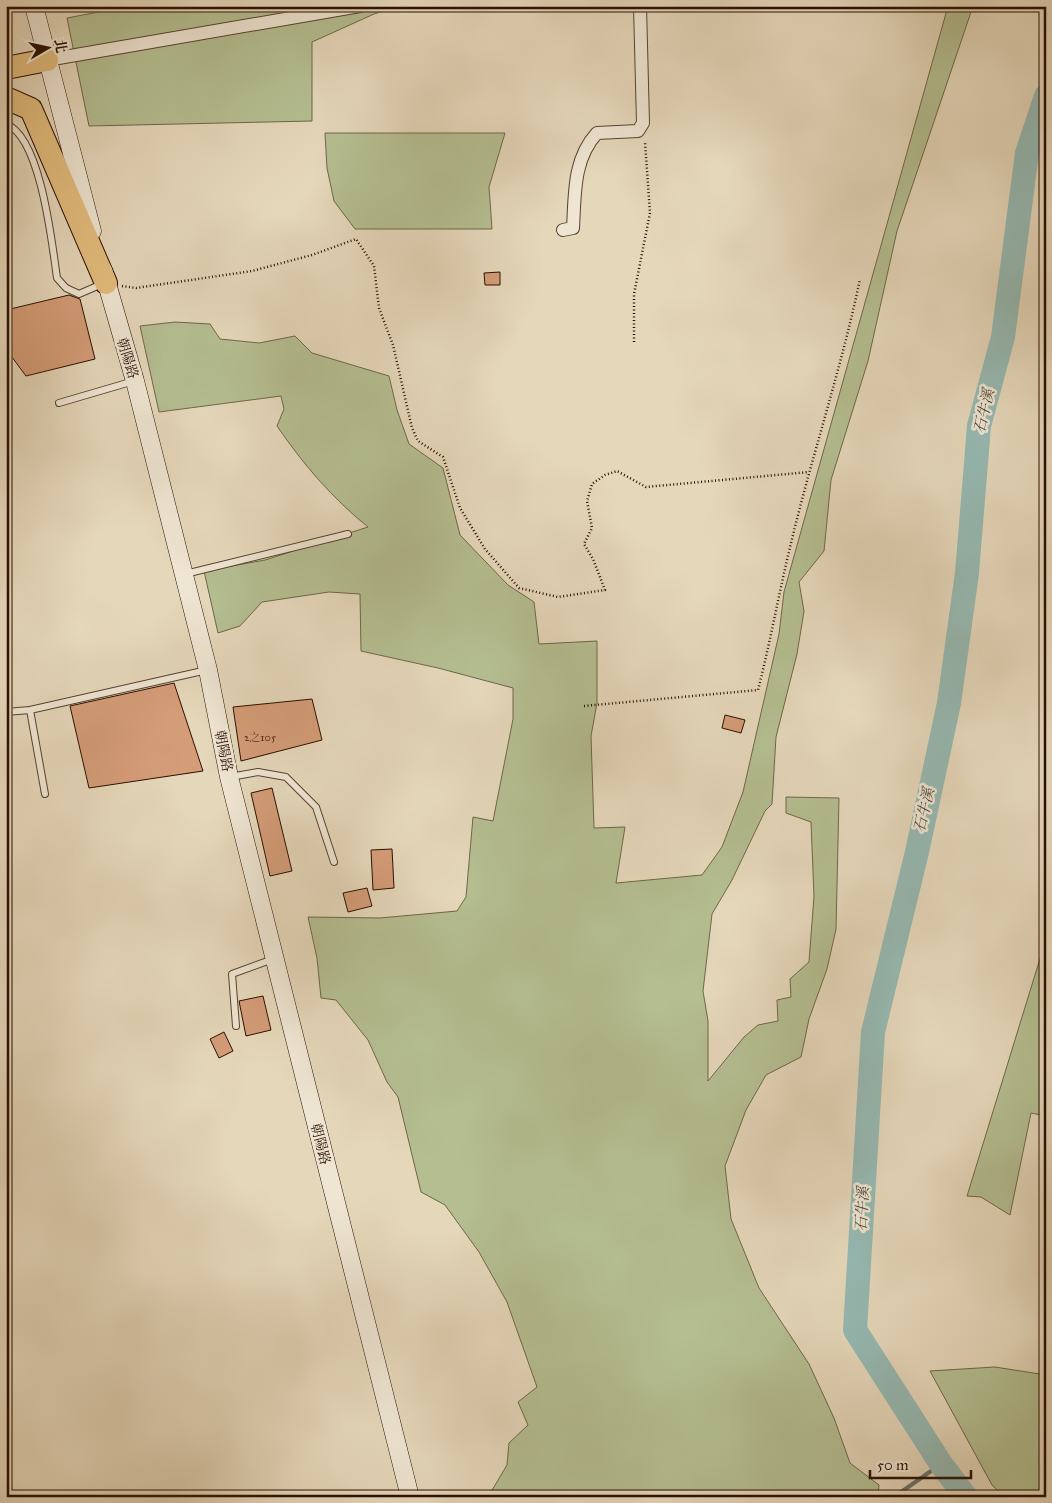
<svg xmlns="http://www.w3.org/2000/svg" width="1052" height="1503" font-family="'IM FELL Great Primer','Noto Serif TC',serif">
  <rect width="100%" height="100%" fill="#e5d7ba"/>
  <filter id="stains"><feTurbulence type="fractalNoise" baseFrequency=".004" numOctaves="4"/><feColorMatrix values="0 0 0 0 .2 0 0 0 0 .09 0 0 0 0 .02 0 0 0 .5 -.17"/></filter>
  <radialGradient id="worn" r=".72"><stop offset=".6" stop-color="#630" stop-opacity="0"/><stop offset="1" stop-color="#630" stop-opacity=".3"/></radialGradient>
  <g fill="#b4be91" stroke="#6f6649">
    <path d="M130,6H400L374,14L312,42V121L89,126L67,18Z"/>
    <path d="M948,6H973L897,231L868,361L831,480L824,551L799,582L804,611L797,654L776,737L772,804L765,811L732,880L712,914L703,991L708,1021V1081L744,1037L758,1025L778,1021L777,1000L791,997L790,979L809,962L814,896L811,822L786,813V797L839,798L836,929L827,969L809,1019L801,1057L766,1075L746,1110L725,1166L731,1219L759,1288L809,1364L834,1418L850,1463L879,1485L878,1497H488L507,1465L509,1443L528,1425L518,1402L537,1387L507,1302L479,1252L445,1205L421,1192L398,1097L387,1082L368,1040L336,1000L321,998L317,958L308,917L380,918L457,911L466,897L473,817L493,821L513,719V688L438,668L361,651L360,594L329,592L262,602L240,626L218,633L204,571L265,560L368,527C332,498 303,464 277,426L284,409L281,396L159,412L140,326L175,322L210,324L220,339L259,343L295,336L312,353L389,376L397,410L409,444L443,468L460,535L508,585L534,602L539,644L597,641V703L591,736L594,828L625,827L616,883L702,875L722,847L743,792L779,634L784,592Z"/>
    <path d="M325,133H505L489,187L492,229H355L334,201L327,168Z"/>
    <path d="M1046,939V1116L1031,1113L1010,1215L981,1197L967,1196Z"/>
    <path d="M995,1367L1046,1375V1497H1004L992,1485L930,1371Z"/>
  </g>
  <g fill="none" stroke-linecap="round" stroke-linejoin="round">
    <path stroke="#6b756b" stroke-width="4" d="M894,1497L941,1464"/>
    <path stroke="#96b9b2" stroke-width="24" d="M966,1497L941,1464L855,1330L873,1032L917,852L949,703L967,573L979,426L1003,337L1027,153L1046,96"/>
  </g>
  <g fill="#d49c77" stroke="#2a0f01">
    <path d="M500,272V285H485L484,273Z"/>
    <path d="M69,295L80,299L95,359L26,376L6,349V310Z"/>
    <path d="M174,683L203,771L89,788L70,706Z"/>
    <path d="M312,699L322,740L241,761L233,707Z"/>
    <path d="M725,715L745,720L741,733L722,728Z"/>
    <path d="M272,788L292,871L270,876L251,793Z"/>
    <path d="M392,849L394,888L373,890L371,850Z"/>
    <path d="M367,888L372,906L348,912L343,893Z"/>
    <path d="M263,996L271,1030L246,1036L239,1001Z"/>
    <path d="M224,1032L233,1051L219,1058L210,1039Z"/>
  </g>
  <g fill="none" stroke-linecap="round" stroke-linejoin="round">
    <defs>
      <g id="lane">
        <path d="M6,124C41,137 52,244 57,278L66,288L79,294L102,284"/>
        <path d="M59,403L134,381"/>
        <path d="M185,574L348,534"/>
        <path d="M30,710L45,794"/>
        <path d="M6,712L30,710L207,670"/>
        <path d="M230,777L258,772L286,777L316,807L334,862"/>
        <path d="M236,1026L232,974L273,959"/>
      </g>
      <g id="street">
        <path d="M47,60L360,6"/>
        <path d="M563,230L573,228C575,194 573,159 597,133L638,131L643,123L640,6"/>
      </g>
      <g id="secondary">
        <path d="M34,6L92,231"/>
        <path d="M103,270L135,381L208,670L229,777L410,1497"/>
      </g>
      <g id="highway">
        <path d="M6,68L47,60"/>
        <path d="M6,98L31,109L106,283"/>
      </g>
    </defs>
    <use href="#lane" stroke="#59412f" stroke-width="8"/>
    <use href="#street" stroke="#59412f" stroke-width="14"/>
    <use href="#secondary" stroke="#2a0f01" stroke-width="19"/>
    <use href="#highway" stroke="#2a0f01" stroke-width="24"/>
    <g stroke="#2a0f01" stroke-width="2.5" stroke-dasharray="1 2.5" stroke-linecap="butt">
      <path d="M122,286L136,288L252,271L312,255L356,239L374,266L379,308L393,345L412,428L418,441L443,457L460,508L485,549L519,588L558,597L605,590L593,559L584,544L592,528L587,501L592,484L605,475L617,471L646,487L809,472"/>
      <path d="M634,342V294L650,213L645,142"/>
      <path d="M584,706L758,690C771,639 780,587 793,535C814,449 842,366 860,279"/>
    </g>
    <use href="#lane" stroke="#eee5d2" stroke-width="6"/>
    <use href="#street" stroke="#eee5d2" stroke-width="12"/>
    <use href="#secondary" stroke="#eee5d2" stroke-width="18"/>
    <use href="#highway" stroke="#e2bc7d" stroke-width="22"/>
  </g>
  <g text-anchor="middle" stroke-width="5" stroke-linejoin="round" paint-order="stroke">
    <g font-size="11" fill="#54321e">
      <text x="260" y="741">2之105</text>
    </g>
    <g font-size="14" fill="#2a0f01" stroke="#eee5d2">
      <text transform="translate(128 358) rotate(73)" y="5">朝陽路</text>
      <text transform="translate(224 751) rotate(79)" y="5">朝陽路</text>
      <text transform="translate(321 1144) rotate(76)" y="5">朝陽路</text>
    </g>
    <g font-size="15" font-style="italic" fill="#504a3f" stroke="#eee5d2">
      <text transform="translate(984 411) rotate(-77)" y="5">石牛溪</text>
      <text transform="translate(924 810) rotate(-77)" y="5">石牛溪</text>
      <text transform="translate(862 1209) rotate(-87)" y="5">石牛溪</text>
    </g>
  </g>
  <rect width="1052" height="1503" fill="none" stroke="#e5d7ba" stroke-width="25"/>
  <rect x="8" y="8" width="1037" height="1488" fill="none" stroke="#2a0f01" stroke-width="2.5"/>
  <rect x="12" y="12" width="1027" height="1478" fill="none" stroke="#2a0f01"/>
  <g transform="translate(48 48) rotate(81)" stroke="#eee5d2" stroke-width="4" paint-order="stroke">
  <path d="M0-4L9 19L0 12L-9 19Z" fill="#2a0f01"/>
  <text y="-8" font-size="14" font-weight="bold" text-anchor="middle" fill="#2a0f01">北</text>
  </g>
  <path d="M870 1470v8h101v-8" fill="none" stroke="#2a0f01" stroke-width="2.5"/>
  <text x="877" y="1470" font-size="15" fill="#2a0f01" stroke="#eee5d2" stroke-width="4" paint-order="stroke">50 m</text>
  <rect width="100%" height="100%" filter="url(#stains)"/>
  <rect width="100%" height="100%" fill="url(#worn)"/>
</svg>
